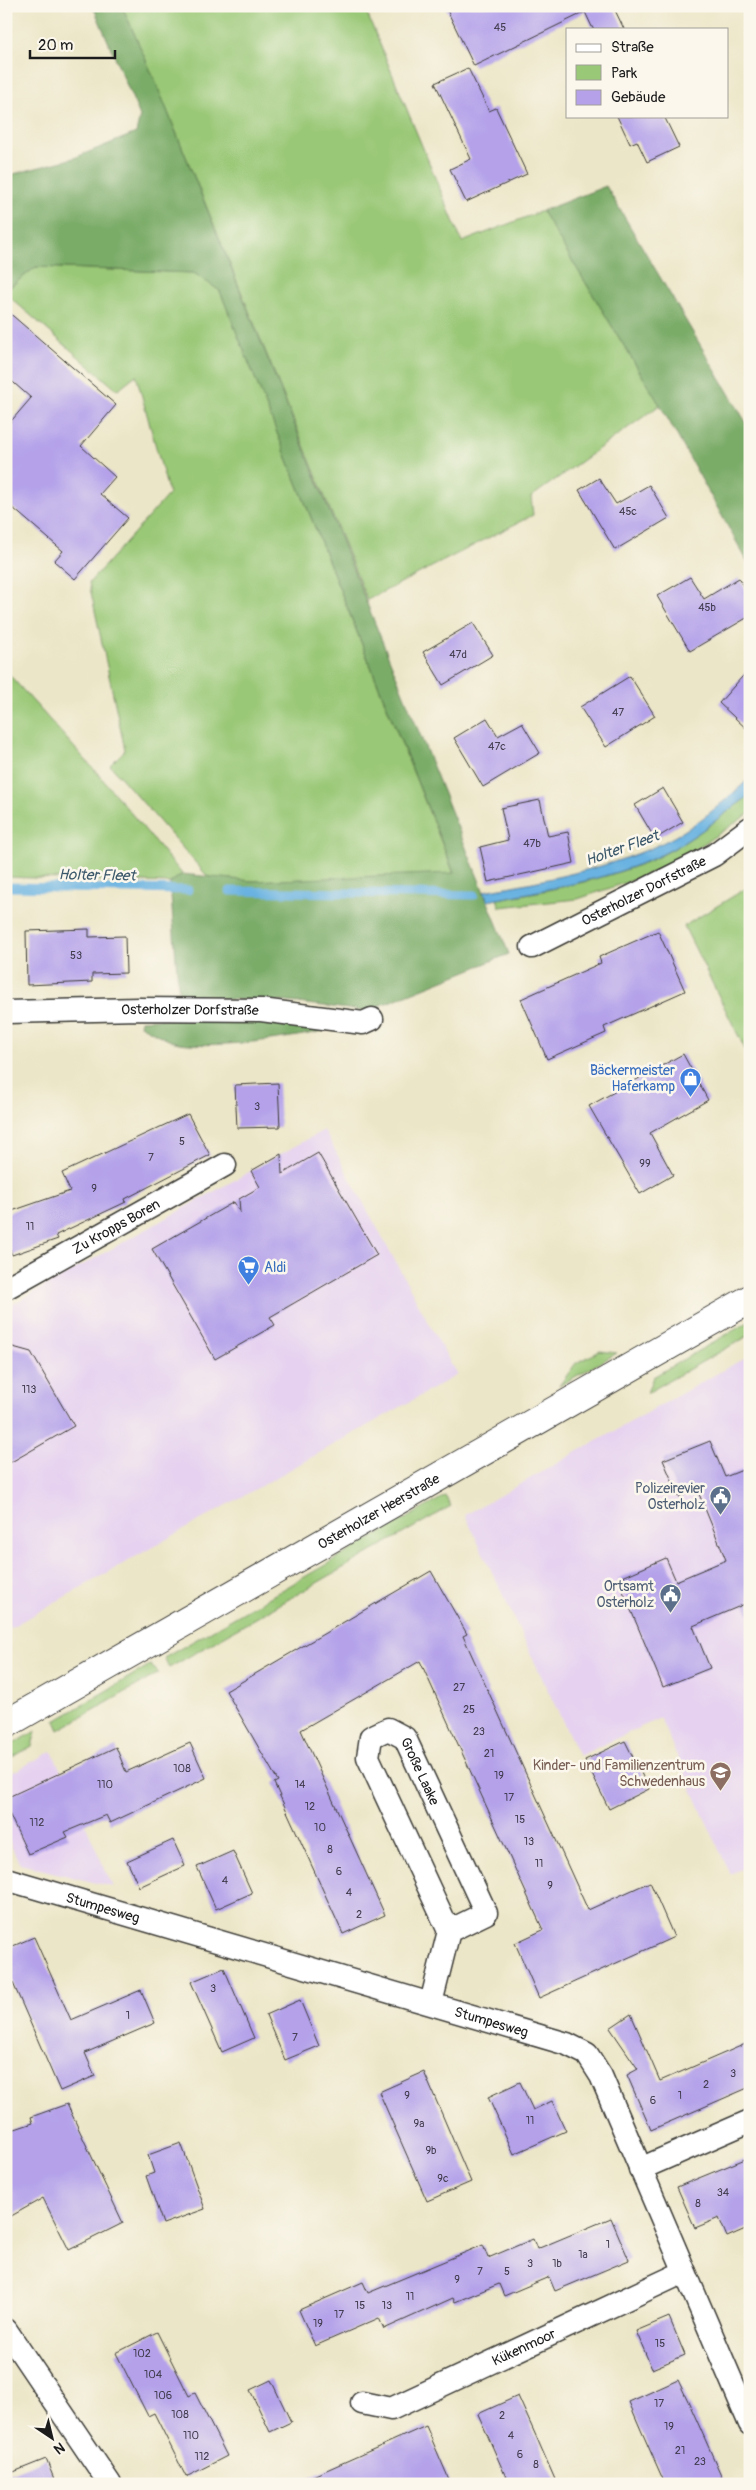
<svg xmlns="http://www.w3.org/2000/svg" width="756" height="2490" font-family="Pangolin,sans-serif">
  <rect width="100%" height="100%" fill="#fbf7ec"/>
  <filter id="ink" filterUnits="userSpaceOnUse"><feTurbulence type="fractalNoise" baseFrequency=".02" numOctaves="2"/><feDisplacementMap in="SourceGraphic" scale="10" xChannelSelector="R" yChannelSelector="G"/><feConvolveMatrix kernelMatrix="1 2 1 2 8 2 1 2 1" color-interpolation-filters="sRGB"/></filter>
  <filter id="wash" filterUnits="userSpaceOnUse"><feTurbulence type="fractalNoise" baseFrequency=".0096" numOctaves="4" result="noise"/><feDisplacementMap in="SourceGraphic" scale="20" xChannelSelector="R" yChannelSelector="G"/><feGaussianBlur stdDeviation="1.12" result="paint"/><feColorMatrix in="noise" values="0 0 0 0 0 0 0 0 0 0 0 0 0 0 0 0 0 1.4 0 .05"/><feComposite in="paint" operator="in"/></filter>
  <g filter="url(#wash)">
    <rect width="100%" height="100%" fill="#ece6c8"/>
    <g fill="#e6d2f0">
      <path d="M324,1130L457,1375L6,1630V1308Z"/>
      <path d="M750,1355V1865L730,1874L660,1718L579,1756L465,1515Z"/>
      <path d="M52,1751L113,1887L20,1864L6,1835V1776Z"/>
    </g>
    <g fill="#99c876" stroke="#5a7249">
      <path d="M122,6H364L462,242L542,211L660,405L531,497L533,515L367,600L156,83Z"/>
      <path d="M36,267L194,273L220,291L454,874L252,881L208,877L110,765L125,750L89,583L169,494L136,375L117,390L6,294V290Z"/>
      <path d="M6,671L99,775L182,874L170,883L6,877Z"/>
      <path d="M750,795V813L673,864L628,882L578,899L500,907L497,899C551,890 612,879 662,855C694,839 721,816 750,795Z"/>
      <path d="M750,886V1059L684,926Z"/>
      <path d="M750,1321V1335L647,1393L653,1377Z"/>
      <path d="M600,1351L617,1353L559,1386L576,1363Z"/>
      <path d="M445,1496L451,1506L169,1668L164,1658Z"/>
      <path d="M150,1665L159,1673L59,1730L55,1721Z"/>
      <path d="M36,1731L32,1746L6,1761V1748Z"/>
    </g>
    <g fill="#7aac67" stroke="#4b6442">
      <path d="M93,6H122L156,83L509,954L366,1011L289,1002L179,997L170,883L182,874L252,881L454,873L220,291L194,273L36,267L6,290V176L74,158L136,133L140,116Z"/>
      <path d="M606,186L750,429V566L660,405L542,211Z"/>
      <path d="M157,1019L330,1023L334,1028C302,1038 202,1051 171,1041C161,1037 150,1030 140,1025L141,1020Z"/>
    </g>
    <path fill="#69b2e1" stroke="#42677e" d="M750,778V795C721,816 694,839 661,855C607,881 546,889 488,901L484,891C547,880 630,865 684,831C708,816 729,797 750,778Z"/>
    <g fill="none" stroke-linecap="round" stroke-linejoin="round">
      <g stroke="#69b2e1" stroke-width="9">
        <path d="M6,887L188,890"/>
        <path d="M230,891L474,895"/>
      </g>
    </g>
    <g id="blocks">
      <g fill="#b4a1ea">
        <path d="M445,6H613L624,29H593L585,12L474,66Z"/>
        <path d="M468,68L489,111L496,108L527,174L466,202L450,169L471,159L435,83Z"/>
        <path d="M617,116H664L679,147L647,162L637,141L630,144Z"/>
        <path d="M6,310L116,405L81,446L115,477L100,494L128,518L75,579L54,561L63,551L6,502V427L31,398L6,376Z"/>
        <path d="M599,478L616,504L649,485L669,518L615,550L579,490Z"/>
        <path d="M690,577L704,599L739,578L750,597V616L690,651L657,596Z"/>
        <path d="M473,623L493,655L443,685L423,652Z"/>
        <path d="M750,668V732L719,703Z"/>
        <path d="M630,676L655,716L606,747L580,707Z"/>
        <path d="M487,718L498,736L522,723L540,753L483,787L454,738Z"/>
        <path d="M663,788L683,822L655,839L635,805Z"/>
        <path d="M540,800L548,836L568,832L574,863L488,882L480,847L508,840L501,808Z"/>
        <path d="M89,929V937L125,936L126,973L92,974V982L27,985L26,931Z"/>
        <path d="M658,931L685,991L604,1027L606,1033L547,1059L521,999L601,963L599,957Z"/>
        <path d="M683,1054L708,1100L650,1133L673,1175L640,1194L589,1106Z"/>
        <path d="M278,1083L280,1127L237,1128L235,1085Z"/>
        <path d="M188,1114L210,1155L125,1199L126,1202L56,1235L58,1239L12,1255L6,1240V1213L70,1191L62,1173Z"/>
        <path d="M318,1153L377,1255L270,1317L275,1325L215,1359L152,1249L234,1202L240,1213L239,1199L260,1187L251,1171L281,1154L282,1174Z"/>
        <path d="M6,1345L31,1352L74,1426L6,1465Z"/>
        <path d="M710,1441L725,1477L750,1467V1615L745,1604L693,1626L710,1668L663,1687L618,1579L666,1558L676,1581L726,1560L697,1489L679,1497L663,1460Z"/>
        <path d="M431,1571L467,1634L463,1636L588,1910L650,1882L674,1937L539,1998L515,1943L543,1930L420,1661L301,1730L385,1915L343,1934L274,1783L278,1781L226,1691Z"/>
        <path d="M625,1741L649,1789L609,1809L585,1760Z"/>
        <path d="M190,1743L206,1778L110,1823L106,1815L65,1832L68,1837L28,1854L6,1807V1798L116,1747L126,1772Z"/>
        <path d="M173,1840L185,1866L139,1887L127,1861Z"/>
        <path d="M233,1851L252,1893L216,1909L197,1867Z"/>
        <path d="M34,1937L71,2020L141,1990L155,2023L85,2053L95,2076L60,2091L6,1967V1949Z"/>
        <path d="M224,1968L254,2038L222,2052L191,1982Z"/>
        <path d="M300,2000L319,2046L285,2060L266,2015Z"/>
        <path d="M631,2014L660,2081L750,2042V2087L651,2130L627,2075L638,2069L610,2028Z"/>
        <path d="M424,2072L471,2182L427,2201L379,2092Z"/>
        <path d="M520,2082L533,2110L552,2101L566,2131L514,2154L488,2097Z"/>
        <path d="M67,2104L123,2223L69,2250L43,2198L6,2219V2132L33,2123L31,2117Z"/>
        <path d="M181,2143L205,2209L163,2224L146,2176L154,2173L148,2155Z"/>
        <path d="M750,2157V2227L727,2237L719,2218L695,2228L677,2187Z"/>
        <path d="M611,2218L629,2260L555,2291L549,2277L504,2296L499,2284L455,2302L453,2298L384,2329L379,2318L315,2346L299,2310L363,2282L368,2293L483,2245L488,2258L533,2239L537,2249Z"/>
        <path d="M669,2317L685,2355L652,2369L636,2331Z"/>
        <path d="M157,2332L189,2396L195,2393L227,2456L186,2477L154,2413L148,2416L116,2353Z"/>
        <path d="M271,2380L291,2422L270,2432L250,2390Z"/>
        <path d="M678,2380L689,2403L725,2484H665L641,2430L629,2402Z"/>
        <path d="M518,2396L536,2436L557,2484H509L478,2414Z"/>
        <path d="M426,2426L451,2484H295L392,2441Z"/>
        <path d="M46,2459L56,2484H6V2475Z"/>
      </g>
    </g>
  </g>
  <g filter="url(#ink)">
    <use href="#blocks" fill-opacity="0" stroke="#3b3a36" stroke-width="1"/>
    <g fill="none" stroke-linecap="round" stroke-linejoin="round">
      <defs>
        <g id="street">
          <path id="s1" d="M532,947L714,855L750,828"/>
          <path id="s2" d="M6,1012L139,1009L261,1010L363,1023L372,1019"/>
          <path id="s3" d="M6,1288L225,1165"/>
          <path id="s4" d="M6,1879L567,2044L587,2054L601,2076L750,2424"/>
          <path id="s5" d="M431,2003L449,1931L368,1757L371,1737L388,1729L405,1738L486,1913L449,1931"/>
          <path d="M640,2169L750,2121"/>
          <path d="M6,2330L110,2484"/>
          <path id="s6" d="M362,2403L391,2409L684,2272"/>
        </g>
        <g id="primary">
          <path id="s7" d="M6,1724L750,1299"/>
        </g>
      </defs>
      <use href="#street" stroke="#3b3a36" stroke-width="25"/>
      <use href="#primary" stroke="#3b3a36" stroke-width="30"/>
      <use href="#street" stroke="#fff" stroke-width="22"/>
      <use href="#primary" stroke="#fff" stroke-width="28"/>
    </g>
  </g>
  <defs>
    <symbol id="shop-pin" viewBox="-11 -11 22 30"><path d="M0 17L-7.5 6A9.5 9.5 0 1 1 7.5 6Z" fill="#3f7fe0" stroke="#fbf7ec"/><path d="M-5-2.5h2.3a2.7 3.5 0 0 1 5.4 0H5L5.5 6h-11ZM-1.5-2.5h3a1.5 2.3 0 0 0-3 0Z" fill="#fff"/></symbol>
    <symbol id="supermarket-pin" viewBox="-11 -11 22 30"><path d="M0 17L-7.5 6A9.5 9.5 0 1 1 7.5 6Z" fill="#3f7fe0" stroke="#fbf7ec"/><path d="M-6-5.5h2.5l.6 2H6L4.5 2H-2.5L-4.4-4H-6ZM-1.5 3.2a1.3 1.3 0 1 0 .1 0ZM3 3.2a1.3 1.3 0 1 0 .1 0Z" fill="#fff"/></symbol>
    <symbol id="civic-pin" viewBox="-11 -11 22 30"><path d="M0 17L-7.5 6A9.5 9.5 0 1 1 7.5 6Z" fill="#5c6f8a" stroke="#fbf7ec"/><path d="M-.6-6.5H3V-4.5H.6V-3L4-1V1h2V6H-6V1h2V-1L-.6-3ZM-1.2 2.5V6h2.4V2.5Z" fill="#fff"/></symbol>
    <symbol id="school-pin" viewBox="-11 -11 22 30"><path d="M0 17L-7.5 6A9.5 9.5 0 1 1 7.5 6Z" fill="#8d6e63" stroke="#fbf7ec"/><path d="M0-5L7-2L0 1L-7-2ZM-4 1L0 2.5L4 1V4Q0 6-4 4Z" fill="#fff"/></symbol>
  </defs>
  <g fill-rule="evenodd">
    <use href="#shop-pin" x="678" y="1066" width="25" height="34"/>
    <use href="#supermarket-pin" x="236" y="1254" width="25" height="34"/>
    <use href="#civic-pin" x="708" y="1484" width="25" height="34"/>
    <use href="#civic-pin" x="658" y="1582" width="25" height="34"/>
    <use href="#school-pin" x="708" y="1760" width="25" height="34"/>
  </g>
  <g text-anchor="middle" stroke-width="5" stroke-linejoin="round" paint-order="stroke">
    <g font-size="11" fill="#423d50">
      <text x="500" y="31">45</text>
      <text x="628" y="515">45c</text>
      <text x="707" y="611">45b</text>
      <text x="458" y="658">47d</text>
      <text x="618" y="716">47</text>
      <text x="497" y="750">47c</text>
      <text x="532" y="847">47b</text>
      <text x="76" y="959">53</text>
      <text x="257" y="1110">3</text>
      <text x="182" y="1145">5</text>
      <text x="151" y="1161">7</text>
      <text x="645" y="1167">99</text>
      <text x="94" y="1192">9</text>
      <text x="30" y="1230">11</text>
      <text x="29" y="1393">113</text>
      <text x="459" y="1691">27</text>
      <text x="469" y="1713">25</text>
      <text x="479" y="1735">23</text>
      <text x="489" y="1757">21</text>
      <text x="182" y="1772">108</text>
      <text x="499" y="1779">19</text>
      <text x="105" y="1788">110</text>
      <text x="300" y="1788">14</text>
      <text x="509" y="1801">17</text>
      <text x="310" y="1810">12</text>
      <text x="520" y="1823">15</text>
      <text x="37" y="1826">112</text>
      <text x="320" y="1831">10</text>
      <text x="529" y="1845">13</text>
      <text x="330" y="1853">8</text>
      <text x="539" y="1867">11</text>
      <text x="339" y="1875">6</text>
      <text x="225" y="1884">4</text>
      <text x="550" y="1889">9</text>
      <text x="349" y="1896">4</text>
      <text x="359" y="1918">2</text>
      <text x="213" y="1992">3</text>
      <text x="128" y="2019">1</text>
      <text x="295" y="2041">7</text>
      <text x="733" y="2077">3</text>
      <text x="706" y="2088">2</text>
      <text x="407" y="2099">9</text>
      <text x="680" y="2099">1</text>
      <text x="653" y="2104">6</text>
      <text x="530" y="2124">11</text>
      <text x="419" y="2127">9a</text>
      <text x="431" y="2154">9b</text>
      <text x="443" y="2182">9c</text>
      <text x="723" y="2196">34</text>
      <text x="698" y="2207">8</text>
      <text x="608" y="2248">1</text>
      <text x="583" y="2258">1a</text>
      <text x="530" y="2267">3</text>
      <text x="557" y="2267">1b</text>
      <text x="480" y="2275">7</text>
      <text x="507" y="2275">5</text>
      <text x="457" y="2283">9</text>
      <text x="410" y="2300">11</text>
      <text x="360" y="2309">15</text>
      <text x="387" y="2309">13</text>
      <text x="339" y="2318">17</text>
      <text x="318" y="2327">19</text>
      <text x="660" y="2347">15</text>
      <text x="142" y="2357">102</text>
      <text x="153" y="2378">104</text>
      <text x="163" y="2399">106</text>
      <text x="659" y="2407">17</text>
      <text x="180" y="2418">108</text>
      <text x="502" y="2419">2</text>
      <text x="669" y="2430">19</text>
      <text x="191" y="2439">110</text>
      <text x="511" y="2439">4</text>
      <text x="680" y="2454">21</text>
      <text x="520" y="2458">6</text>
      <text x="202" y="2460">112</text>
      <text x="700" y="2465">23</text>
      <text x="536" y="2468">8</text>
    </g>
    <g font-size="14" fill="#1c1c1c" stroke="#fbf7ec">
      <text dy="5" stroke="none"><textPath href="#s1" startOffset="125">Osterholzer Dorfstraße</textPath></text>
      <text dy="5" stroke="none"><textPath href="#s2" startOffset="184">Osterholzer Dorfstraße</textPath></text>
      <text dy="5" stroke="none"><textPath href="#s3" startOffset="126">Zu Kropps Boren</textPath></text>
      <text dy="5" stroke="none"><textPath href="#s7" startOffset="429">Osterholzer Heerstraße</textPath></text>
      <text dy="5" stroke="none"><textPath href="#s5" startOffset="361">Große Laake</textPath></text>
      <text dy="5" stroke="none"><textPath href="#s4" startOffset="101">Stumpesweg</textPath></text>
      <text dy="5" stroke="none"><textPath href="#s4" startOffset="506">Stumpesweg</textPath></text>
      <text dy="5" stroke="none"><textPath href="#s6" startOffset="176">Kükenmoor</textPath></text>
    </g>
    <g font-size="14" fill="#366cbe" stroke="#fbf7ec" text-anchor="end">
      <text x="675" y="1075">Bäckermeister<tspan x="675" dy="16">Haferkamp</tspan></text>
      <text x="264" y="1272" text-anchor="start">Aldi</text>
    </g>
    <g font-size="14" fill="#4e5e75" stroke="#fbf7ec" text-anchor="end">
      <text x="705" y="1493">Polizeirevier<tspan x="705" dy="16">Osterholz</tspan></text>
      <text x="654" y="1591">Ortsamt<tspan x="654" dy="16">Osterholz</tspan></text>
    </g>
    <g font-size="14" fill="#785e54" stroke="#fbf7ec" text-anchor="end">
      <text x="705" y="1770">Kinder- und Familienzentrum<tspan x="705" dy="16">Schwedenhaus</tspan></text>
    </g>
    <g font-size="15" font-style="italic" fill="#3b586b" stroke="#fbf7ec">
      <text transform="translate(622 848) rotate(-20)" y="5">Holter Fleet</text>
      <text transform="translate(97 875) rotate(1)" y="5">Holter Fleet</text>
    </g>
  </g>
  <rect width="756" height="2490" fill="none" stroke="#fbf7ec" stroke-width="25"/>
  <rect x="566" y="28" width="162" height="90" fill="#fbf7ec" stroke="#a29f99"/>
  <rect x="576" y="44" width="25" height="8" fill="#ffffff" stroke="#a29f99"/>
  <text x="611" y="52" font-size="15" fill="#1c1c1c">Straße</text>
  <rect x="576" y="65" width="25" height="15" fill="#99c876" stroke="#a29f99"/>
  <text x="611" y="78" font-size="15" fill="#1c1c1c">Park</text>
  <rect x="576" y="90" width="25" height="15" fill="#b4a1ea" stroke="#a29f99"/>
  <text x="611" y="102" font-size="15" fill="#1c1c1c">Gebäude</text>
  <g transform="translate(52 2438) rotate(145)" stroke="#fbf7ec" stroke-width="4" paint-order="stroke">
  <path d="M0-4L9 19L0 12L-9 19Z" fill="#1c1c1c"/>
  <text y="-8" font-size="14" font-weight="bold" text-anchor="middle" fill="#1c1c1c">N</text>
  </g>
  <path d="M30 50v8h85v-8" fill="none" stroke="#1c1c1c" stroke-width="2.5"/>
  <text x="38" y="50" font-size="15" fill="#1c1c1c" stroke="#fbf7ec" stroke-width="4" paint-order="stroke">20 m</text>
</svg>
